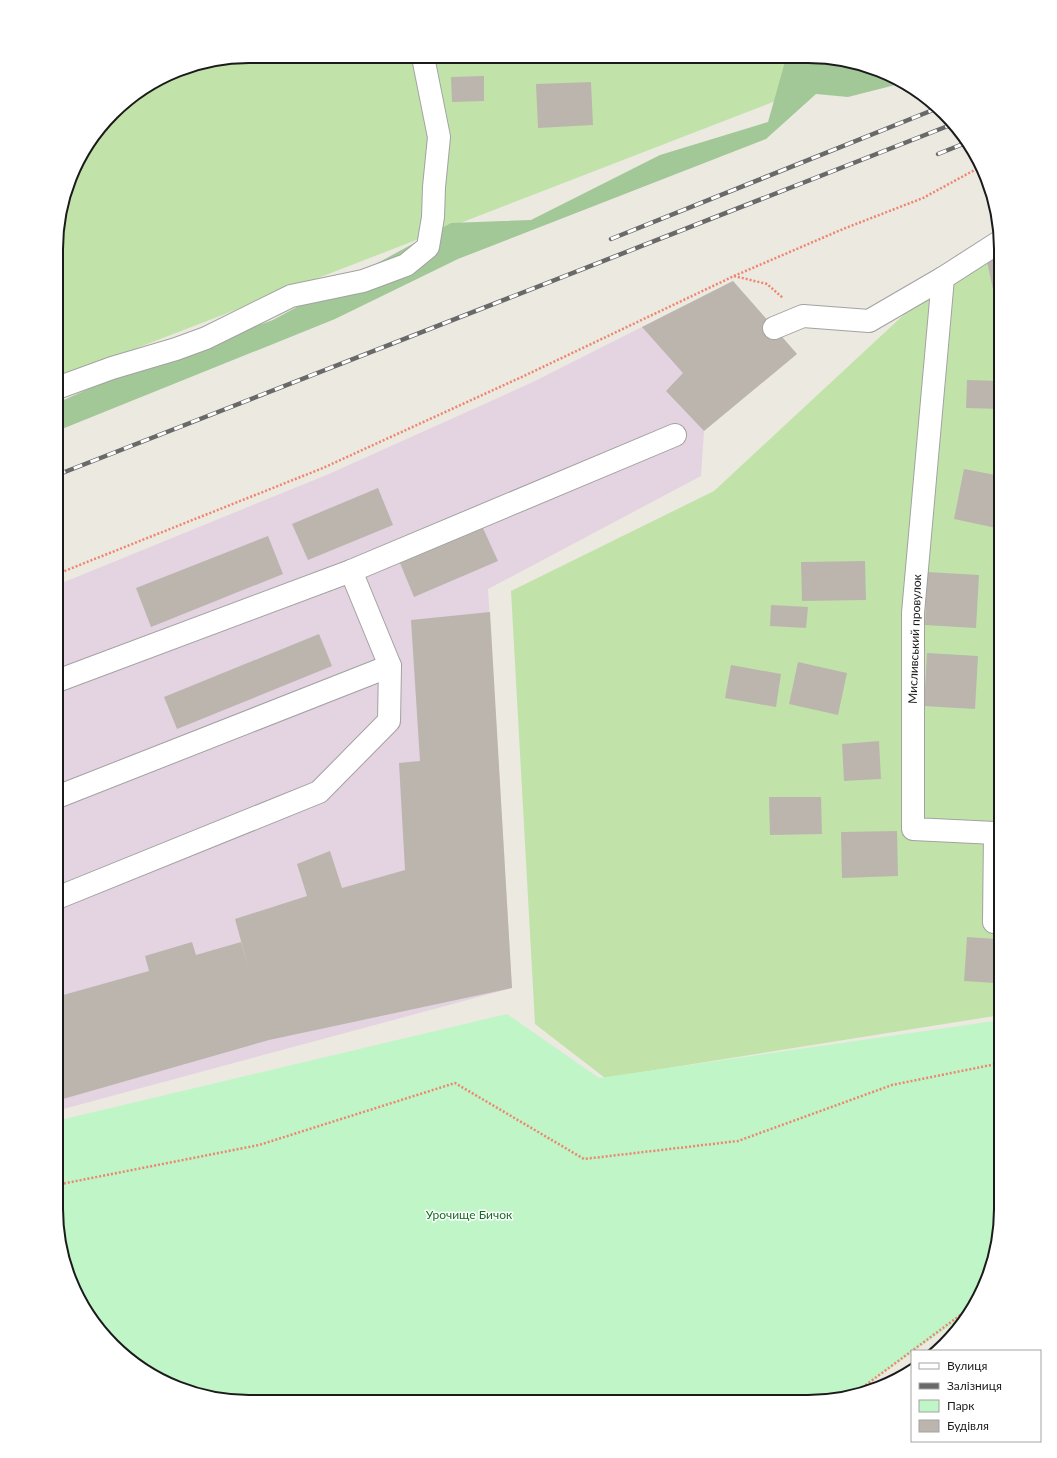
<svg xmlns="http://www.w3.org/2000/svg" width="1057" height="1458" font-family="Lato,sans-serif">
  <rect width="100%" height="100%" fill="#ece9e1"/>
  <path fill="#e4d3e0" d="M733,281L797,354L704,431L701,476L488,589L512,988L56,1111L57,585L329,474L531,383Z"/>
  <g fill="#c1e3a9">
    <path d="M249,56L833,58L866,66L57,379L58,224L82,153L122,104L187,66Z"/>
    <path d="M982,242L1001,249V1015L605,1078L535,1024L511,591L714,491Z"/>
  </g>
  <path fill="#a2c898" d="M786,58H833L882,71L903,83L848,97L816,94L766,139L458,259L335,319L57,431V403L131,370L273,320L451,223L531,220L660,155L768,122Z"/>
  <path fill="#bff5c7" d="M507,1014L599,1078L1001,1020V1222L991,1271L971,1311L914,1351H912V1353L859,1390L808,1402L224,1400L175,1387L142,1369L104,1336L76,1294L56,1209V1121Z"/>
  <g fill="#bcb5ae">
    <path d="M484,76V101L452,102L451,77Z"/>
    <path d="M591,82L593,125L538,128L536,84Z"/>
    <path d="M1001,254V312L998,313L986,257Z"/>
    <path d="M733,281L797,354L704,431L666,391L683,373L642,327Z"/>
    <path d="M967,380L1001,381V409L966,408Z"/>
    <path d="M964,469L1001,476V529L954,519Z"/>
    <path d="M378,488L393,525L308,560L292,524Z"/>
    <path d="M482,526L498,561L414,597L400,563Z"/>
    <path d="M268,536L283,574L151,627L136,588Z"/>
    <path d="M865,561L866,600L802,601L801,562Z"/>
    <path d="M927,572L979,575L976,628L925,625Z"/>
    <path d="M771,605L808,607L806,628L770,626Z"/>
    <path d="M490,612L512,988L269,1040L56,1101V997L149,971L145,956L192,942L196,955L241,942L249,970L235,919L307,896L297,864L330,851L342,888L405,870L399,763L420,761L411,620Z"/>
    <path d="M319,634L332,666L177,729L164,697Z"/>
    <path d="M927,653L978,656L975,709L924,706Z"/>
    <path d="M798,662L847,673L838,715L789,704Z"/>
    <path d="M731,665L781,674L776,707L725,698Z"/>
    <path d="M879,741L881,779L844,781L842,744Z"/>
    <path d="M769,797H821L822,834L770,835Z"/>
    <path d="M897,831L898,876L842,878L841,832Z"/>
    <path d="M967,937L997,939L995,983L964,981Z"/>
  </g>
  <g fill="none" stroke-linecap="round" stroke-linejoin="round">
    <defs>
      <g id="minor">
        <path d="M774,328L803,316L869,321L943,278"/>
        <path d="M57,388L112,368L176,349L206,338L291,296L363,281L406,265L428,247L433,217L434,187L439,137L423,57"/>
        <path d="M57,681L351,571"/>
        <path d="M57,797L390,666L351,571L675,435"/>
        <path d="M57,898L319,792L389,721L390,666"/>
        <path d="M994,922L995,833L913,829V613L943,278L999,242"/>
      </g>
    </defs>
    <use href="#minor" stroke="#a2a2a2" stroke-width="24"/>
    <g stroke="#ef856e" stroke-width="2.5" stroke-dasharray="2 2" stroke-linecap="butt">
      <path d="M734,276L843,229L923,198L982,166"/>
      <path d="M57,574L323,468L526,375L734,276L767,284L783,298"/>
      <path d="M56,1185L259,1145L455,1083L584,1159L738,1141L892,1085L1001,1063"/>
      <path d="M859,1390L974,1305"/>
    </g>
    <use href="#minor" stroke="#fff" stroke-width="22"/>
    <defs>
      <g id="rail">
        <path d="M938,154L968,142"/>
        <path d="M611,239L938,108"/>
        <path d="M57,475L953,124"/>
      </g>
    </defs>
    <use href="#rail" stroke="#696969" stroke-width="4.5"/>
    <use href="#rail" stroke="#fff" stroke-width="3" stroke-dasharray="9" stroke-linecap="butt"/>
  </g>
  <g text-anchor="middle" stroke-width="3" stroke-linejoin="round" paint-order="stroke">
    <g font-size="12" fill="#1b1b1b" stroke="#fff">
      <text transform="translate(915 639) rotate(-88)" y="4">Мисливський провулок</text>
    </g>
    <g font-size="12" fill="#126f21" stroke="#fff">
      <text x="469" y="1219">Урочище Бичок</text>
    </g>
  </g>
  <path d="M0 0H1057V1458H0ZM249 63H808A186 186 0 0 1 994 249V1209A186 186 0 0 1 808 1395H249A186 186 0 0 1 63 1209V249A186 186 0 0 1 249 63Z" fill="#fff" fill-rule="evenodd"/>
  <path fill="none" stroke="#1b1b1b" stroke-width="2" d="M249 63H808A186 186 0 0 1 994 249V1209A186 186 0 0 1 808 1395H249A186 186 0 0 1 63 1209V249A186 186 0 0 1 249 63Z"/>
  <rect x="911" y="1350" width="130" height="92" fill="#ffffff" stroke="#a4a4a4"/>
  <rect x="919" y="1363" width="20" height="6" fill="#ffffff" stroke="#a4a4a4"/>
  <text x="947" y="1370" font-size="12" fill="#1b1b1b">Вулиця</text>
  <rect x="919" y="1383" width="20" height="6" fill="#696969" stroke="#a4a4a4"/>
  <text x="947" y="1390" font-size="12" fill="#1b1b1b">Залізниця</text>
  <rect x="919" y="1400" width="20" height="12" fill="#bff5c7" stroke="#a4a4a4"/>
  <text x="947" y="1410" font-size="12" fill="#1b1b1b">Парк</text>
  <rect x="919" y="1420" width="20" height="12" fill="#bcb5ae" stroke="#a4a4a4"/>
  <text x="947" y="1430" font-size="12" fill="#1b1b1b">Будівля</text>
</svg>
